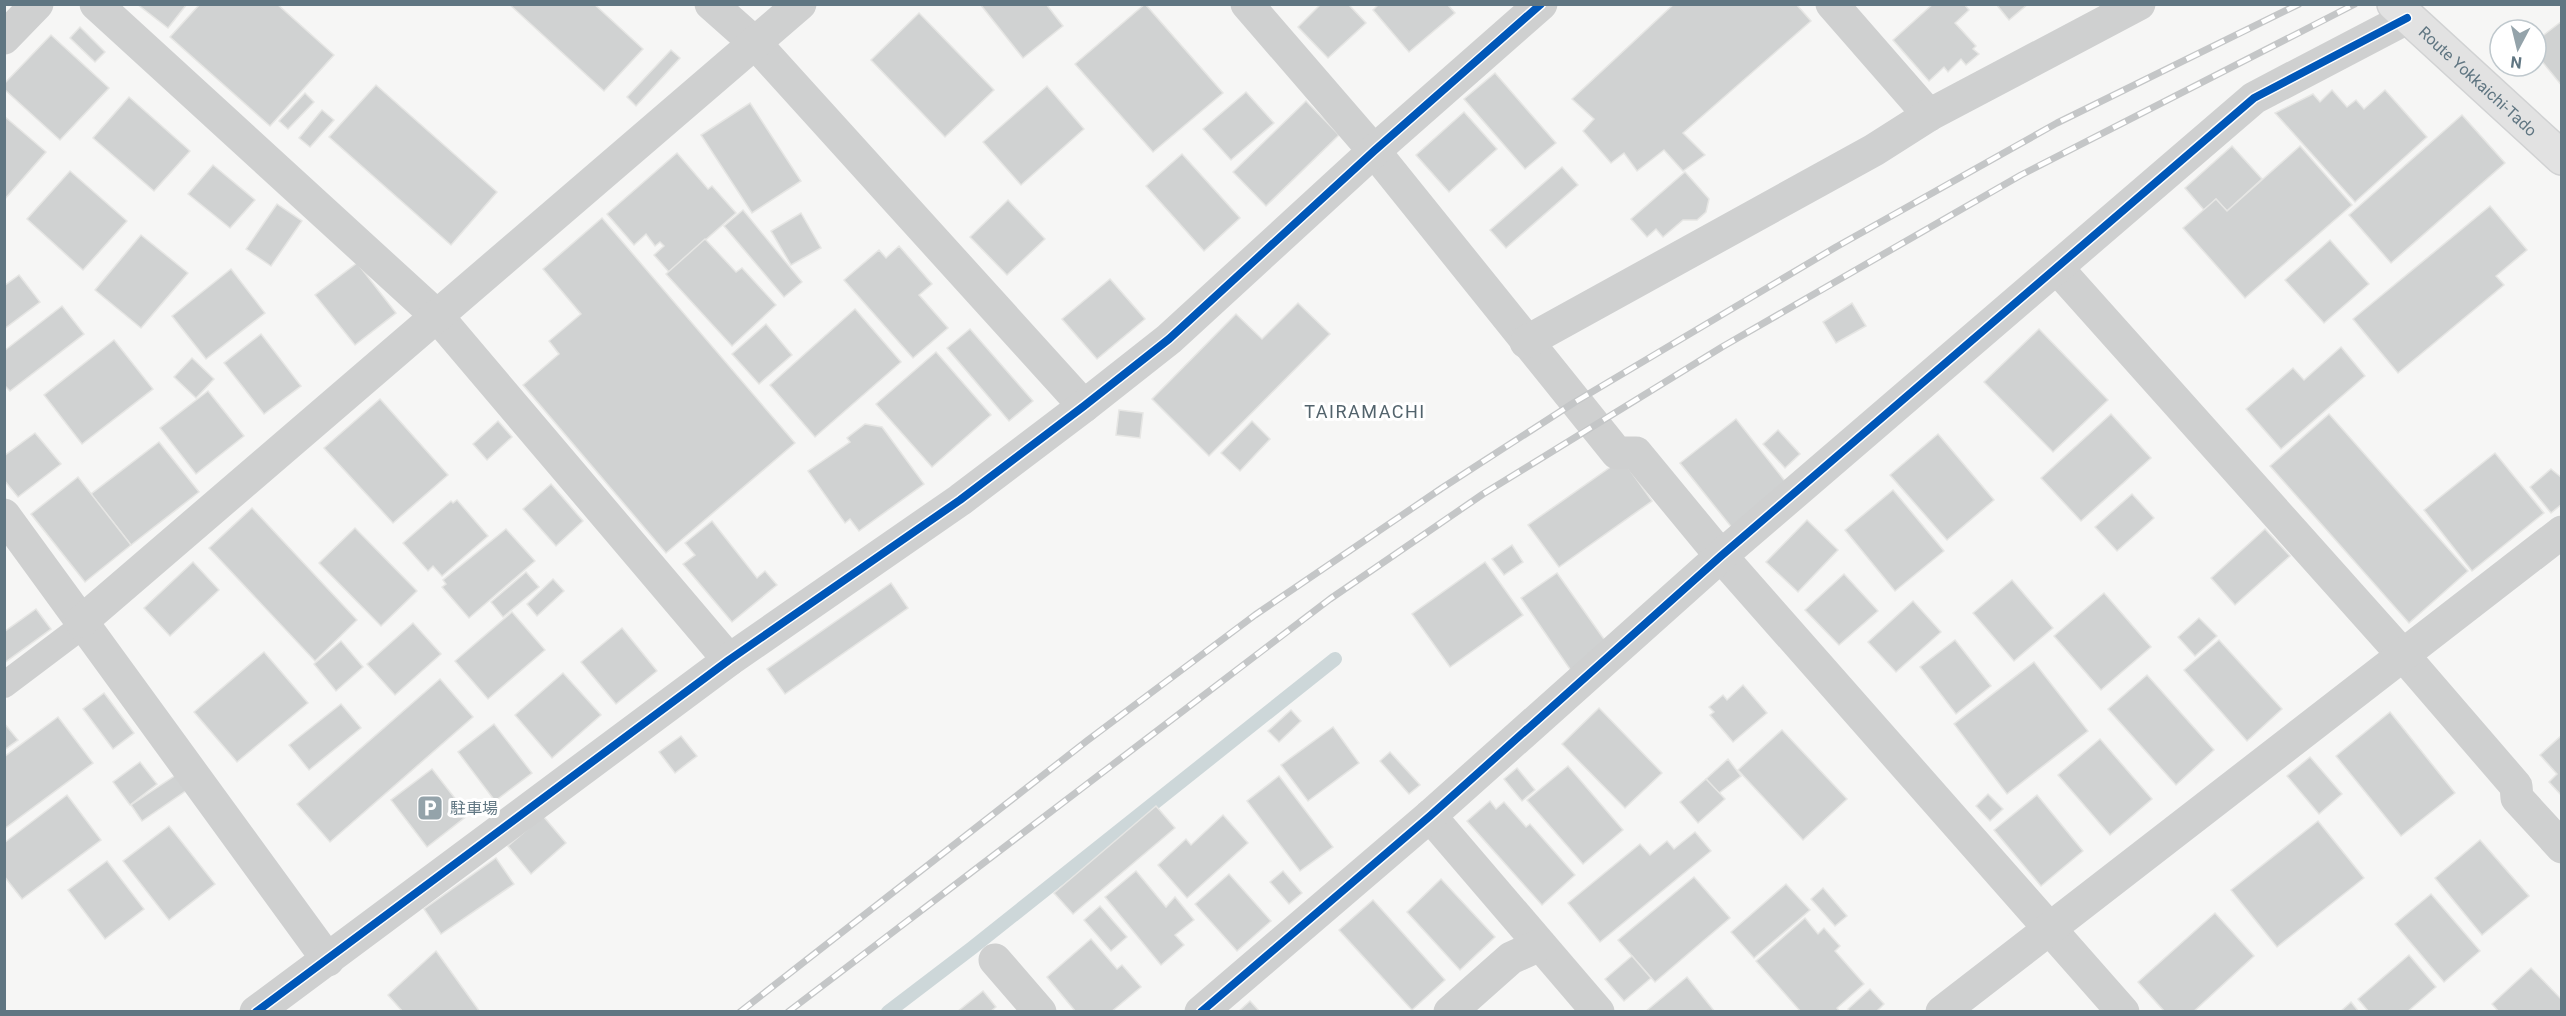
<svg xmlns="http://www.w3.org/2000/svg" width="2566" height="1016" font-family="Roboto,'Noto Sans JP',sans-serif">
  <rect width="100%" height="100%" fill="#f6f6f5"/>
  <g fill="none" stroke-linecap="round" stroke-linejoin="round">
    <path stroke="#cdd7d9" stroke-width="14" d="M888,1012L972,948L1335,659"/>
  </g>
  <g fill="#d0d2d2" stroke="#e6e6e4" stroke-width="1.5">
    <path d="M137,4H187L168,28Z"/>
    <path d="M200,4H277L334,55L270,126L170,37Z"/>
    <path d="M509,4H594L643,49L604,91Z"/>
    <path d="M980,4H1046L1063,26L1023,58Z"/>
    <path d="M1145,4L1223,93L1153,152L1075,64Z"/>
    <path d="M1321,4H1348L1366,23L1328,58L1298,27Z"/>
    <path d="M1379,4H1447L1455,13L1409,52L1373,10Z"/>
    <path d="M1674,4H1796L1811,21L1683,133L1705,155L1683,171L1664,150L1637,171L1624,153L1611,163L1583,131L1594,119L1572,99Z"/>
    <path d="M1933,4H1964L1969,10L1955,23L1976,46L1973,49L1979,54L1966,65L1961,59L1948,72L1944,67L1929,81L1893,40Z"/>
    <path d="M1996,4H2028L2009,20Z"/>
    <path d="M919,13L994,90L945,137L871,60Z"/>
    <path d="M2562,21V86L2536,54V41Z"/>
    <path d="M80,27L105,52L95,62L70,38Z"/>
    <path d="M51,35L109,88L60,140L4,89V84Z"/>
    <path d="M671,50L680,58L636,106L627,97Z"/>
    <path d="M1495,73L1556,143L1525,169L1464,99Z"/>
    <path d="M376,85L497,192L451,245L329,137Z"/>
    <path d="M1047,86L1084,129L1021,185L983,142Z"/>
    <path d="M2332,90L2347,107L2356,100L2364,109L2385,90L2427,137L2355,202L2275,113L2313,94L2320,102Z"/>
    <path d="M1246,92L1274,123L1231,160L1203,129Z"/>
    <path d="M305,93L314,102L288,129L279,121Z"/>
    <path d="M129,97L190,151L154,191L93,138Z"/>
    <path d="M1306,101L1339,135L1266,206L1233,172Z"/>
    <path d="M750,103L801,181L752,213L701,135Z"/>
    <path d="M322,110L334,120L310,147L299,138Z"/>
    <path d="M1464,112L1497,149L1449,192L1416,155Z"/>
    <path d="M2462,115L2505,163L2391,263L2349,215Z"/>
    <path d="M4,116L46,152L4,200Z"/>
    <path d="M2232,146L2262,179L2227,211L2216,199L2204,210L2185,188Z"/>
    <path d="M2300,146L2352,205L2245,298L2183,228L2216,199L2227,211Z"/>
    <path d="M677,153L708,189L712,186L736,213L669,272L654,255L664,246L660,242L655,246L646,234L634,245L607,214Z"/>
    <path d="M1182,154L1240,218L1204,251L1146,186Z"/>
    <path d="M213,165L255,200L230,228L188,194Z"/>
    <path d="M1562,167L1578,185L1506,248L1490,230Z"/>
    <path d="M70,171L127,221L83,270L27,219Z"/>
    <path d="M1685,172L1709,199L1706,212L1697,220H1683L1663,237L1656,229L1647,237L1631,219Z"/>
    <path d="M1008,200L1045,239L1007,275L970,237Z"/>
    <path d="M277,204L302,221L271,266L246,249Z"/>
    <path d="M2490,206L2527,250L2496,276L2504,285L2398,373L2353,319Z"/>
    <path d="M743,210L802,282L784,297L724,226Z"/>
    <path d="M801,213L821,248L791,265L771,231Z"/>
    <path d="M602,218L795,443L666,553L523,385L559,354L549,341L581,314L543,269Z"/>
    <path d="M141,235L188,273L141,328L95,290Z"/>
    <path d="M705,239L736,272L742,268L776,305L732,346L666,274Z"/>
    <path d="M2330,240L2369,284L2324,323L2285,280Z"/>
    <path d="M899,246L932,284L919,295L948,328L913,358L844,280L879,250L886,258Z"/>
    <path d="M357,263L396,313L355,345L315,295Z"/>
    <path d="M231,269L265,313L206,359L172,316Z"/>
    <path d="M19,275L40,302L4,329V286Z"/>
    <path d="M1110,279L1145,319L1097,359L1062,319Z"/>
    <path d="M1298,303L1330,334L1209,456L1152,399L1236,314L1262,339Z"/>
    <path d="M1852,303L1866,326L1836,343L1823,322Z"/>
    <path d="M62,306L84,334L10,391L4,385V351Z"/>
    <path d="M855,309L901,362L815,437L770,385Z"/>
    <path d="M766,324L792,355L759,384L732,354Z"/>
    <path d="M970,329L1033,401L1009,421L947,348Z"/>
    <path d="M2039,329L2108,400L2053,452L1984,382Z"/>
    <path d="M261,334L301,386L264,414L224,363Z"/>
    <path d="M114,340L153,389L82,444L44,395Z"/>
    <path d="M2341,347L2365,376L2281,449L2246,409L2293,368L2304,380Z"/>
    <path d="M936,352L991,415L932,467L876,404Z"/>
    <path d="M192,358L214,379L196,398L174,377Z"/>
    <path d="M208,391L244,436L196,474L160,428Z"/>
    <path d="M380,399L448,475L393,523L324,448Z"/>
    <path d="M1119,410L1143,413L1140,438L1116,435Z"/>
    <path d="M2111,414L2151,458L2081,521L2041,478Z"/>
    <path d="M2329,414L2468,571L2409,623L2270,466Z"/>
    <path d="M1736,419L1788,485L1733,529L1680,463Z"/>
    <path d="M498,421L512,437L487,460L473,444Z"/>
    <path d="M1252,421L1270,439L1240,471L1221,453Z"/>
    <path d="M865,424L882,427L924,484L859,531L850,519L845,523L808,471L850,442L847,438Z"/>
    <path d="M1778,430L1800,454L1785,468L1763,444Z"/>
    <path d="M35,433L61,464L18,497L4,480V456Z"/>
    <path d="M1938,434L1994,500L1947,540L1890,475Z"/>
    <path d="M159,442L199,492L131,545L91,494Z"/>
    <path d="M2495,453L2544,513L2472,571L2424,510Z"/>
    <path d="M1622,459L1652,501L1559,567L1528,525Z"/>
    <path d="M2551,469L2562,478V504L2551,513L2530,487Z"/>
    <path d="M78,477L131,545L85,582L31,514Z"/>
    <path d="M551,484L583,521L556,546L523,509Z"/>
    <path d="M1893,490L1944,551L1895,591L1845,530Z"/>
    <path d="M2132,494L2154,518L2117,551L2095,527Z"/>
    <path d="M457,500L488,536L442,576L433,566L428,571L403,543L451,501L453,503Z"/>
    <path d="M252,508L357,620L315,661L209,548Z"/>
    <path d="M1807,520L1838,550L1798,592L1766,562Z"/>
    <path d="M712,521L757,578L765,571L777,585L732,622L683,564L695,555L685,543Z"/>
    <path d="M355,528L417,591L381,626L319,563Z"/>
    <path d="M506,529L535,561L469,618L442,587L446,584L443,580Z"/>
    <path d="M2265,529L2290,556L2235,605L2211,578Z"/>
    <path d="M1512,545L1523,562L1504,575L1492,559Z"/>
    <path d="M193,562L219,590L170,636L144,608Z"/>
    <path d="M1485,562L1523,615L1450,667L1412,614Z"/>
    <path d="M526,572L539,587L503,617L491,602Z"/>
    <path d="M1557,573L1611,649L1574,675L1521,598Z"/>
    <path d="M1844,574L1878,611L1839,645L1805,610Z"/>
    <path d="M553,579L564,591L537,616L527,604Z"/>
    <path d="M2012,580L2053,628L2014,661L1973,613Z"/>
    <path d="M891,583L908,608L785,694L767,669Z"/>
    <path d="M2104,593L2151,647L2101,690L2054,636Z"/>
    <path d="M1913,601L1941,632L1896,672L1868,642Z"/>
    <path d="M36,609L51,629L4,663V632Z"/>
    <path d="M512,612L545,650L488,699L455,661Z"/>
    <path d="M2199,618L2217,636L2195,656L2178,637Z"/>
    <path d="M413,623L441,654L395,695L367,664Z"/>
    <path d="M622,628L657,671L616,704L581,662Z"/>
    <path d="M1955,640L1991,686L1956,714L1920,667Z"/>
    <path d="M2219,640L2282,709L2247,741L2184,670Z"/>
    <path d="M341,641L363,667L336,691L314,664Z"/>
    <path d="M264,652L308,703L237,762L194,712Z"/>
    <path d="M2034,662L2088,731L2007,794L1954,724Z"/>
    <path d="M563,673L601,715L552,758L515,715Z"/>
    <path d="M2147,675L2214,750L2176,785L2108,709Z"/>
    <path d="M440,679L473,717L330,842L297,804Z"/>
    <path d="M1743,685L1767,713L1733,742L1710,715L1714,712L1709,707L1723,695L1727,700Z"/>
    <path d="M104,693L134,733L113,749L83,709Z"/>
    <path d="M341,704L361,728L309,770L289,745Z"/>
    <path d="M1599,708L1662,773L1625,808L1562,744Z"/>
    <path d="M1291,710L1301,721L1279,742L1268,731Z"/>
    <path d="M2390,712L2455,793L2401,836L2336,756Z"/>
    <path d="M58,717L93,763L4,829V757Z"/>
    <path d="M4,723L18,740L4,750Z"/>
    <path d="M494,724L532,773L495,801L458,752Z"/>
    <path d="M1333,727L1359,763L1308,801L1281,765Z"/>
    <path d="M1782,730L1847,799L1803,840L1738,770Z"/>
    <path d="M2562,735V796L2549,782L2557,774L2540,755Z"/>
    <path d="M681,736L697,756L675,773L659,752Z"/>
    <path d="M2100,739L2152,799L2110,835L2058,775Z"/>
    <path d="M1390,752L1420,785L1409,794L1380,761Z"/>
    <path d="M2310,757L2342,794L2319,814L2287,776Z"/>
    <path d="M1728,759L1741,776L1719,793L1706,779Z"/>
    <path d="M140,762L157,784L130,805L113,782Z"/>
    <path d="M1568,766L1623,830L1583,864L1527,800Z"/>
    <path d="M1517,768L1535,790L1522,801L1504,779Z"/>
    <path d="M432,769L468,815L427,847L391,800Z"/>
    <path d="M176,775L187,790L142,821L131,805Z"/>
    <path d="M1279,776L1333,847L1300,871L1247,801Z"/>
    <path d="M1706,779L1725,799L1698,823L1680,802Z"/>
    <path d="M1988,794L2003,809L1990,821L1976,806Z"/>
    <path d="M67,795L101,840L22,899L4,876V843Z"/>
    <path d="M2037,795L2083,851L2041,886L1994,830Z"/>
    <path d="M1490,801L1496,809L1504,802L1526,827L1530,824L1575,875L1542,905L1467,821Z"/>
    <path d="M1156,806L1175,828L1073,914L1054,893Z"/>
    <path d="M1223,815L1248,843L1187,898L1158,865L1186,839L1191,845Z"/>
    <path d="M543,816L566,843L531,874L508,846Z"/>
    <path d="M2318,821L2364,878L2277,947L2231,890Z"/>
    <path d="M169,826L215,884L169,920L123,861Z"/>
    <path d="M1695,832L1711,851L1600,942L1568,903L1640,844L1650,855L1667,841L1674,849Z"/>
    <path d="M2480,840L2529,896L2482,935L2435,878Z"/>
    <path d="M496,858L514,884L441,934L424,909Z"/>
    <path d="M107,861L144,909L105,939L68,890Z"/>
    <path d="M1136,871L1166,907L1175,897L1194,920L1175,935L1184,945L1161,965L1105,897Z"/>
    <path d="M1283,871L1302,893L1289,904L1270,882Z"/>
    <path d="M1229,874L1271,921L1237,951L1195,904Z"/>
    <path d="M1694,877L1730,918L1655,982L1618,940Z"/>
    <path d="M1441,879L1495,937L1460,970L1407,912Z"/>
    <path d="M1786,884L1810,910L1754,958L1731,932Z"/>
    <path d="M1823,888L1847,916L1835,926L1811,899Z"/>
    <path d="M2431,894L2480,951L2444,982L2395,924Z"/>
    <path d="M1373,900L1445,980L1412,1010L1339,930Z"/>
    <path d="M1100,906L1127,937L1111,951L1084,920Z"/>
    <path d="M2215,913L2254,956L2193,1012H2165L2138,982Z"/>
    <path d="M1805,918L1818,934L1824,928L1840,946L1835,951L1864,984L1837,1008L1840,1012H1801L1756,961Z"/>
    <path d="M1091,939L1117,969L1122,965L1141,987L1111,1012H1076L1047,977Z"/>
    <path d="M436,951L480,1012H403L388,995Z"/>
    <path d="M2409,955L2436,987L2407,1012H2369L2358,999Z"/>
    <path d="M1632,956L1651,978L1624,1001L1605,979Z"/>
    <path d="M2531,968L2562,1000V1012H2499L2492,1004Z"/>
    <path d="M1687,977L1715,1012H1645Z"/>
    <path d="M1870,989L1884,1004L1876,1012H1850L1848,1009Z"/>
    <path d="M983,991L996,1007L990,1012H957Z"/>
    <path d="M1250,1001L1260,1012H1238Z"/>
    <path d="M2351,1002L2359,1012H2340Z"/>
  </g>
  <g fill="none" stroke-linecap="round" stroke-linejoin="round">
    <defs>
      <g id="primary">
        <path id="s1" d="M2394,4L2562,158"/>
      </g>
    </defs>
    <use href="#primary" stroke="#d1d2d3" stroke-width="36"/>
    <path stroke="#cfd0d0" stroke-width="26" d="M4,685L85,624"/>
    <g stroke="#cfd0d0" stroke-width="33">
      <path d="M96,4L437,316L729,660"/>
      <path d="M711,4L755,43L1084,406"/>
      <path d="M1247,4L1374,151L1617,453H1636L1721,556L2123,1012"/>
      <path d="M1832,4L1929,115"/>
      <path d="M4,38L37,4"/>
      <path d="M2057,268L2403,655L2516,786L2517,798L2562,847"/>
      <path d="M1526,342L1874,150L1929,115L2139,4"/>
      <path d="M4,515L328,960"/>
      <path d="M82,621L800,4"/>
      <path d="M1430,816L1598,1012"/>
      <path d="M995,960L1040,1012"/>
      <path d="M256,1012L729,660L960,500L1084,406L1169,339L1374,151L1541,4"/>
      <path d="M1201,1012L1430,816L1721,556L2254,98L2407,18"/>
      <path d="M1450,1012L1511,958L1540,945"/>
      <path d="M1942,1012L2562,532"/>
    </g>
    <use href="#primary" stroke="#e2e2e2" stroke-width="33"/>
    <defs>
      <g id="rail">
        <path d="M740,1012L1088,740L1255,615L1442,488L1575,402L1836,247L2057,123L2299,4"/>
        <path d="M788,1012L1330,599L1483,494L1722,347L2021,175L2355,4"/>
      </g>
    </defs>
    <use href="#rail" stroke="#c4c6c7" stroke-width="7"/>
    <use href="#rail" stroke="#fff" stroke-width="4.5" stroke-dasharray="14" stroke-linecap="butt"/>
    <defs>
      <g id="cycleway">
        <path d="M256,1012L729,660L960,500L1084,406L1169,339L1374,151L1541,4"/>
        <path d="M1201,1012L1430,816L1721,556L2254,98L2407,18"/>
      </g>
    </defs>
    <use href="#cycleway" stroke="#fff" stroke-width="11"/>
    <use href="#cycleway" stroke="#0057b8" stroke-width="8"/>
  </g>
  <defs>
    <symbol id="parking-square" viewBox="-11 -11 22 22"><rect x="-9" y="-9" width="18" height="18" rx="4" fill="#94a3aa" stroke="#fff"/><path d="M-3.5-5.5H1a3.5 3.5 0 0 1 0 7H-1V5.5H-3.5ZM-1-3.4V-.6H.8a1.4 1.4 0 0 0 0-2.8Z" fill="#fff"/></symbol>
  </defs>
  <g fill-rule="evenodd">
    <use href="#parking-square" x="415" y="793" width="30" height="30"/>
  </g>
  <g text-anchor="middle" stroke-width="6" stroke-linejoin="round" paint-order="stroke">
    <g font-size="16" fill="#607682" stroke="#fff">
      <text dy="6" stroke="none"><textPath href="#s1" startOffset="114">Route Yokkaichi-Tado</textPath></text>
    </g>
    <g font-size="16" fill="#607682" stroke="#fff" text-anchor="start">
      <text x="450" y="814">駐車場</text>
    </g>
    <g font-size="18" letter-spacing="1.5" fill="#52636c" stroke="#fff">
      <text x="1365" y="418">TAIRAMACHI</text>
    </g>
  </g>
  <rect width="2566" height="1016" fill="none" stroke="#607682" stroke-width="12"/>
  <g transform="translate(2518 48) rotate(187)"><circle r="28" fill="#ffffff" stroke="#bfc8cd" stroke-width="1.5"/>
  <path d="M0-4.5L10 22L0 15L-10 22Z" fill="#94a3aa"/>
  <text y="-9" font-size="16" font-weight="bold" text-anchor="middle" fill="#607682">N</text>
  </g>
</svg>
